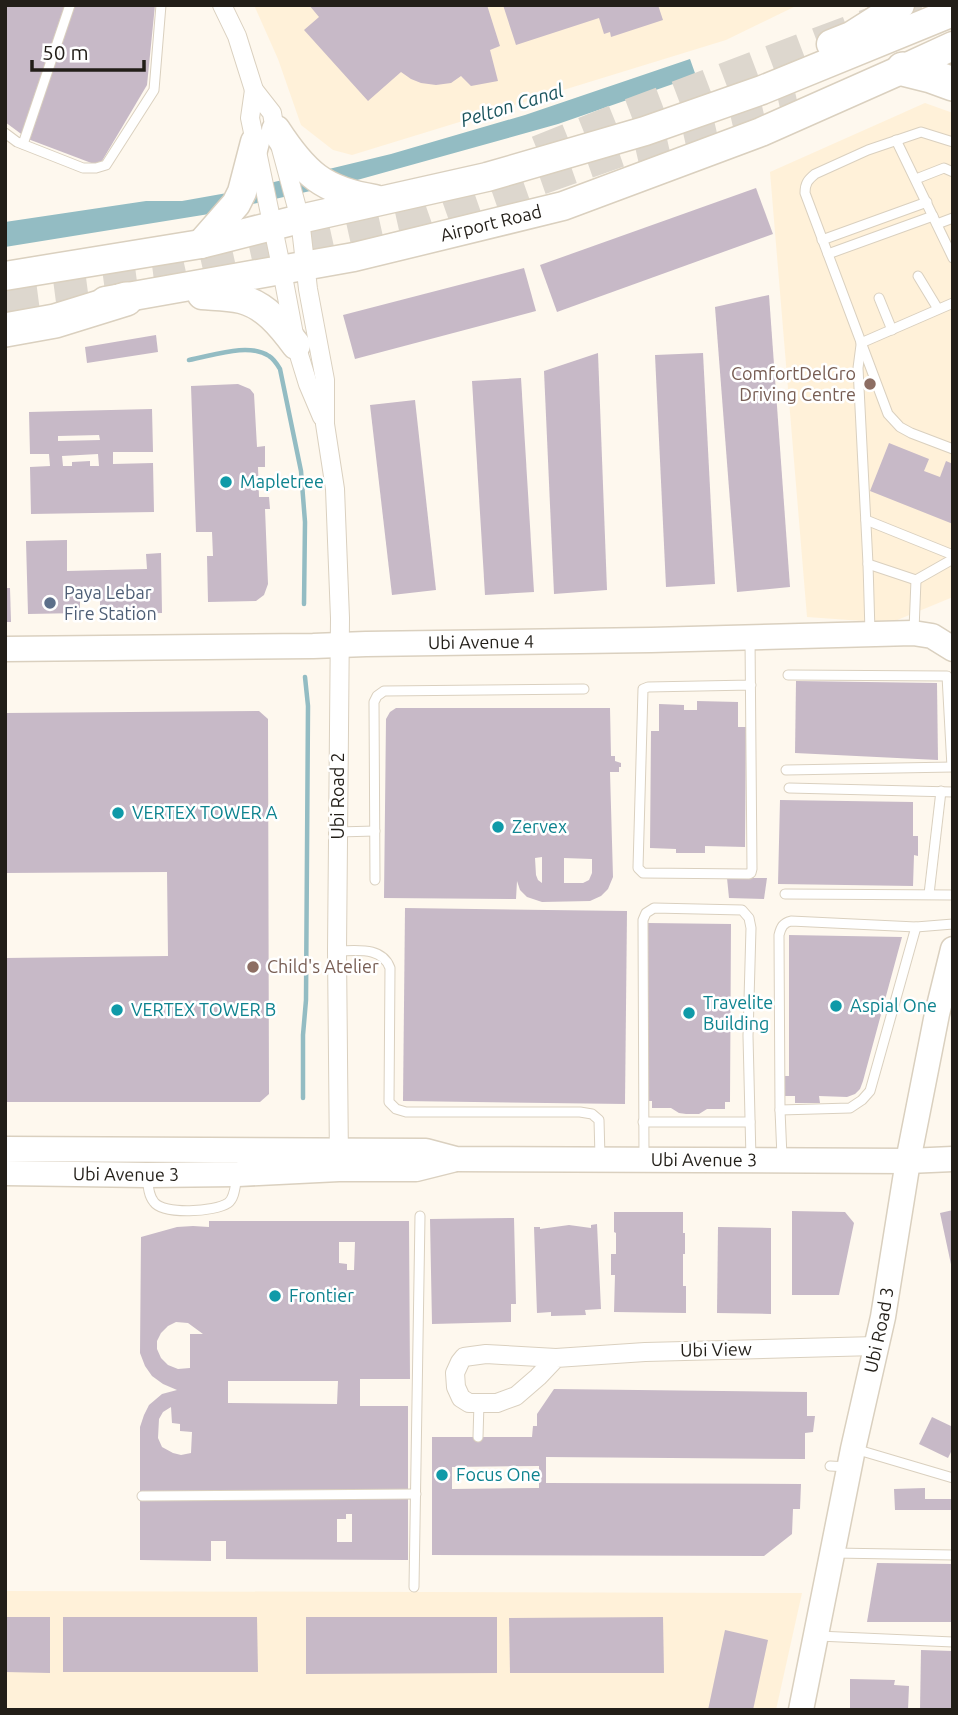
<svg xmlns="http://www.w3.org/2000/svg" width="958" height="1715" font-family="Ubuntu,sans-serif">
  <rect width="100%" height="100%" fill="#fef8ee"/>
  <g fill="#fff1d9">
    <path d="M254,5H798L726,40L352,155L333,150L301,125L278,59Z"/>
    <path d="M925,103L953,113V597L890,623L807,617L770,172Z"/>
    <path d="M5,1591L802,1593L776,1710H5Z"/>
  </g>
  <path fill="#93bcc3" d="M690,59L696,76L558,124L350,182L209,214L5,247V222L146,201H182L227,193L333,168L391,154L525,115Z"/>
  <g fill="none" stroke-linecap="round" stroke-linejoin="round">
    <g stroke="#93bcc3" stroke-width="4.5">
      <path d="M189,360C212,356 248,342 269,356C274,359 277,364 280,369L301,471L305,522L304,604"/>
      <path d="M303,1098V1035L306,1000L308,706L305,677"/>
    </g>
  </g>
  <g fill="#c7b9c7" fill-rule="evenodd">
    <path d="M5,5H155L147,85L102,161L94,164L28,139L5,122Z"/>
    <path d="M309,5H487L500,46L490,50L498,81L471,86L461,76L451,83L436,85L421,83L411,79L401,72L368,101L304,30L319,17Z"/>
    <path d="M503,5H658L663,20L611,37L610,32L604,34L599,18L516,45Z"/>
    <path d="M756,188L773,234L557,312L540,265Z"/>
    <path d="M524,268L536,311L355,359L343,315Z"/>
    <path d="M769,295L790,587L737,592L715,307Z"/>
    <path d="M156,335L158,352L87,363L85,347Z"/>
    <path d="M598,353L607,590L554,594L544,371Z"/>
    <path d="M703,353L715,584L666,587L655,355Z"/>
    <path d="M521,378L534,592L485,595L472,381Z"/>
    <path d="M238,384L250,389L254,394L257,447L265,446V467H258L259,497H269L270,509H265L268,584L264,595L256,601L208,602L207,556H213L212,532H196L191,386Z"/>
    <path d="M415,400L436,590L392,595L370,405Z"/>
    <path d="M152,409L153,452H113V464L153,463L154,512L31,514L30,467L50,466L49,454H30L29,412ZM99,435L100,440L58,441V436ZM98,454L99,466H90V461L72,462V466H63L62,456Z"/>
    <path d="M889,443L929,459L924,471L940,477L946,461L953,464V524L870,491Z"/>
    <path d="M67,540V571L147,569L146,554L161,553L162,613L111,614V609L100,610V599L80,600V613L28,614L26,541Z"/>
    <path d="M5,588H10L11,622H5Z"/>
    <path d="M796,681L937,683L938,760L795,753Z"/>
    <path d="M697,701L738,702V727H746L745,847L705,846V853H676V849L650,848L651,731H659V704L684,705V710H697Z"/>
    <path d="M396,708H610L611,756H615V761L621,763V767H619V772H610L613,877L608,889L601,896L590,901L542,902L527,897L520,890L517,881L516,899L384,898L386,719L390,712ZM542,857V883L538,880L536,875L535,858ZM564,858L592,859V873L589,880L583,883H564Z"/>
    <path d="M259,711L268,719L269,1094L260,1102H5V958L168,956L167,872L5,873V713Z"/>
    <path d="M780,800L913,802V836H918V856L914,855L913,886L778,884Z"/>
    <path d="M727,878H767L764,899L729,898Z"/>
    <path d="M405,908L627,911L625,1104L403,1101Z"/>
    <path d="M648,923L731,924L730,1102H725V1109H707L699,1114H686L679,1113L671,1108H652V1101H647Z"/>
    <path d="M789,935L902,937L863,1081L860,1089L855,1094L847,1097L819,1096L820,1103H795V1096H781L782,1076H789Z"/>
    <path d="M953,1210V1269H952L940,1213Z"/>
    <path d="M792,1211L845,1212L854,1223L839,1295H792Z"/>
    <path d="M614,1212H683V1233H685V1254H683V1286H686V1313L614,1312L615,1275H611V1254H616V1233L614,1232Z"/>
    <path d="M514,1218L516,1304H511V1322L432,1324L430,1219Z"/>
    <path d="M209,1221H409L410,1379H360V1406H408V1560L226,1559V1541H211V1561L140,1560V1427L144,1415L149,1405L162,1394L177,1390L163,1384L152,1376L145,1366L140,1353L141,1237L177,1227L193,1226L209,1227ZM339,1242H355L354,1270H347V1264L339,1263ZM176,1322L188,1323L203,1334H190V1368L178,1369L168,1365L161,1358L157,1349V1341L161,1333L168,1326ZM228,1381H338L337,1404L228,1403ZM171,1407L172,1423L180,1424V1431L192,1432L191,1453L181,1455L173,1453L162,1447L158,1438L159,1419L163,1412ZM346,1514H352V1542H337V1519H346Z"/>
    <path d="M597,1224L601,1309L585,1310L586,1315L551,1316V1312L537,1313L534,1227H540V1229L569,1225L591,1228V1225Z"/>
    <path d="M718,1227L771,1228V1314L717,1313Z"/>
    <path d="M554,1389L807,1392V1416H815L813,1432L805,1433V1459L546,1457V1483L801,1484L800,1509H793L792,1534L764,1556L432,1555V1437H532L533,1426H537V1414ZM539,1466V1488L452,1489V1467Z"/>
    <path d="M932,1417L953,1427V1448L948,1458L919,1444Z"/>
    <path d="M925,1488V1499H953V1510H895L894,1489Z"/>
    <path d="M877,1563L953,1564V1622H867Z"/>
    <path d="M5,1617H50V1673L5,1672Z"/>
    <path d="M63,1617H257L258,1672H63Z"/>
    <path d="M306,1617H497V1673L306,1674Z"/>
    <path d="M663,1617L664,1673H510L509,1618Z"/>
    <path d="M725,1630L768,1640L753,1710H708Z"/>
    <path d="M921,1650L953,1651V1710H920Z"/>
    <path d="M850,1679L895,1680L894,1685L909,1686L908,1710H850Z"/>
  </g>
  <g fill="none" stroke-linecap="round" stroke-linejoin="round">
    <g stroke="#ddd7ce" stroke-width="33" stroke-dasharray="33 17" stroke-linecap="butt">
      <path d="M538,152L625,117L921,5"/>
      <path d="M5,298L174,276L413,223L621,150L799,109"/>
    </g>
    <defs>
      <g id="lane">
        <path d="M5,133L17,142L83,168H96L106,165L154,90L161,5"/>
        <path d="M896,140L953,258"/>
        <path d="M953,142L921,132L868,150L815,174C808,180 805,183 805,193L888,414L900,427L911,433L953,449"/>
        <path d="M23,144L70,5"/>
        <path d="M916,179L944,168L953,172"/>
        <path d="M937,224L953,218"/>
        <path d="M822,240L927,202"/>
        <path d="M828,254L933,216"/>
        <path d="M918,276L938,309"/>
        <path d="M879,298L892,330"/>
        <path d="M861,343L953,303"/>
        <path d="M861,345L858,368L868,564L870,632"/>
        <path d="M866,520L953,555"/>
        <path d="M868,564L916,580L953,559"/>
        <path d="M914,630L916,580"/>
        <path d="M750,638L752,869L751,873L749,874L643,873L638,868L643,689L648,687L751,685"/>
        <path d="M788,675L947,676L952,767"/>
        <path d="M786,770L953,767"/>
        <path d="M789,788L953,792"/>
        <path d="M338,832L375,831"/>
        <path d="M375,880L374,702L377,696L384,691L584,689"/>
        <path d="M785,894L953,895"/>
        <path d="M929,894L941,791"/>
        <path d="M337,951C356,951 382,946 390,968L389,1102L396,1109L406,1112H580L592,1114L599,1120L600,1157"/>
        <path d="M780,1110L850,1108L862,1100L870,1091L916,927"/>
        <path d="M643,1122H750"/>
        <path d="M782,1157L780,1110L779,935C781,927 783,923 791,921L916,927L953,924"/>
        <path d="M644,1158L643,920L646,913L654,908L742,910L749,918L751,928L748,1036L751,1159"/>
        <path d="M147,1175C148,1184 148,1195 154,1202C163,1215 215,1212 228,1203C235,1198 235,1185 237,1177"/>
        <path d="M478,1437L479,1403"/>
        <path d="M855,1449L953,1478"/>
        <path d="M830,1466L849,1467"/>
        <path d="M142,1496L416,1494"/>
        <path d="M834,1553L953,1555"/>
        <path d="M414,1587L420,1216"/>
        <path d="M818,1636L953,1642"/>
      </g>
      <g id="street">
        <path d="M222,5L237,36L254,90L272,113L273,119L300,219L308,289L325,380V424L335,489L340,618L337,951L339,1162"/>
        <path d="M254,90L250,118L282,271L296,345L308,384L322,417"/>
        <path d="M556,1358L538,1377L516,1396L497,1403H469L461,1398L456,1387L455,1373L460,1362L464,1357L486,1354L556,1358L645,1352L876,1346"/>
      </g>
      <g id="secondary">
        <path id="s1" d="M5,649L313,646L366,644L651,640L913,633L932,636L953,649"/>
        <path id="s2" d="M5,1149L426,1151L456,1159L908,1161L953,1159"/>
        <path id="s3" d="M5,1173L147,1175L238,1174L339,1169H416L452,1160"/>
        <path id="s4" d="M801,1710L853,1449L883,1317L908,1161L937,1014L953,949"/>
      </g>
      <g id="primary">
        <path d="M831,44L851,36L900,5"/>
        <path d="M276,130C304,173 323,191 375,199"/>
        <path d="M201,244L236,204L242,192L255,142"/>
        <path d="M5,276L201,244L300,219L487,177L645,131L762,90L953,12"/>
        <path d="M202,295C214,296 228,296 241,299C265,305 281,325 296,345"/>
        <path id="s5" d="M105,301L354,257L563,206L761,132L903,69L953,46"/>
      </g>
      <g id="highway">
        <path d="M891,10L895,5"/>
        <path d="M903,69L931,76L953,84"/>
        <path d="M5,330L55,321L126,299"/>
      </g>
    </defs>
    <use href="#lane" stroke="#dad0bf" stroke-width="11"/>
    <use href="#street" stroke="#dad0bf" stroke-width="20"/>
    <use href="#secondary" stroke="#dad0bf" stroke-width="27"/>
    <use href="#primary" stroke="#dad0bf" stroke-width="31"/>
    <use href="#highway" stroke="#dad0bf" stroke-width="36"/>
    <use href="#lane" stroke="#fff" stroke-width="9"/>
    <use href="#street" stroke="#fff" stroke-width="18"/>
    <use href="#secondary" stroke="#fff" stroke-width="24"/>
    <use href="#primary" stroke="#fff" stroke-width="28"/>
    <use href="#highway" stroke="#fff" stroke-width="33"/>
  </g>
  <g fill="#8d6e63" stroke="#fff" stroke-width="2.5">
    <circle cx="870" cy="384" r="7"/>
    <circle cx="253" cy="967" r="7"/>
  </g>
  <g fill="#0f9aa8" stroke="#fff" stroke-width="2.5">
    <circle cx="226" cy="482" r="7"/>
    <circle cx="118" cy="813" r="7"/>
    <circle cx="498" cy="827" r="7"/>
    <circle cx="836" cy="1006" r="7"/>
    <circle cx="117" cy="1010" r="7"/>
    <circle cx="689" cy="1013" r="7"/>
    <circle cx="275" cy="1296" r="7"/>
    <circle cx="442" cy="1475" r="7"/>
  </g>
  <circle fill="#5c6f8a" stroke="#fff" stroke-width="2.5" cx="50" cy="603" r="7"/>
  <g text-anchor="middle" stroke-width="5" stroke-linejoin="round" paint-order="stroke">
    <g font-size="18" fill="#221e18" stroke="#fff">
      <text dy="6" stroke="none"><textPath href="#s5" startOffset="394">Airport Road</textPath></text>
      <text dy="6" stroke="none"><textPath href="#s1" startOffset="476">Ubi Avenue 4</textPath></text>
      <text transform="translate(338 796) rotate(-90)" y="6">Ubi Road 2</text>
      <text dy="6" stroke="none"><textPath href="#s2" startOffset="700">Ubi Avenue 3</textPath></text>
      <text dy="6" stroke="none"><textPath href="#s3" startOffset="121">Ubi Avenue 3</textPath></text>
      <text dy="6" stroke="none"><textPath href="#s4" startOffset="388">Ubi Road 3</textPath></text>
      <text transform="translate(716 1350) rotate(-1)" y="6">Ubi View</text>
    </g>
    <g font-size="18" fill="#785e54" stroke="#fff" text-anchor="end">
      <text x="856" y="380">ComfortDelGro<tspan x="856" dy="21">Driving Centre</tspan></text>
      <text x="267" y="973" text-anchor="start">Child's Atelier</text>
    </g>
    <g font-size="18" fill="#0d838f" stroke="#fff" text-anchor="start">
      <text x="240" y="488">Mapletree</text>
      <text x="132" y="819">VERTEX TOWER A</text>
      <text x="512" y="833">Zervex</text>
      <text x="703" y="1009">Travelite<tspan x="703" dy="21">Building</tspan></text>
      <text x="850" y="1012">Aspial One</text>
      <text x="131" y="1016">VERTEX TOWER B</text>
      <text x="289" y="1302">Frontier</text>
      <text x="456" y="1481">Focus One</text>
    </g>
    <g font-size="18" fill="#4e5e75" stroke="#fff" text-anchor="start">
      <text x="64" y="599">Paya Lebar<tspan x="64" dy="21">Fire Station</tspan></text>
    </g>
    <g font-size="19" font-style="italic" fill="#1a545d" stroke="#fff">
      <text transform="translate(512 105) rotate(-17)" y="7">Pelton Canal</text>
    </g>
  </g>
  <rect width="958" height="1715" fill="none" stroke="#221e18" stroke-width="14"/>
  <path d="M32 60v10h112v-10" fill="none" stroke="#221e18" stroke-width="3.5"/>
  <text x="42" y="60" font-size="21" fill="#221e18" stroke="#ffffff" stroke-width="5" paint-order="stroke">50 m</text>
</svg>
